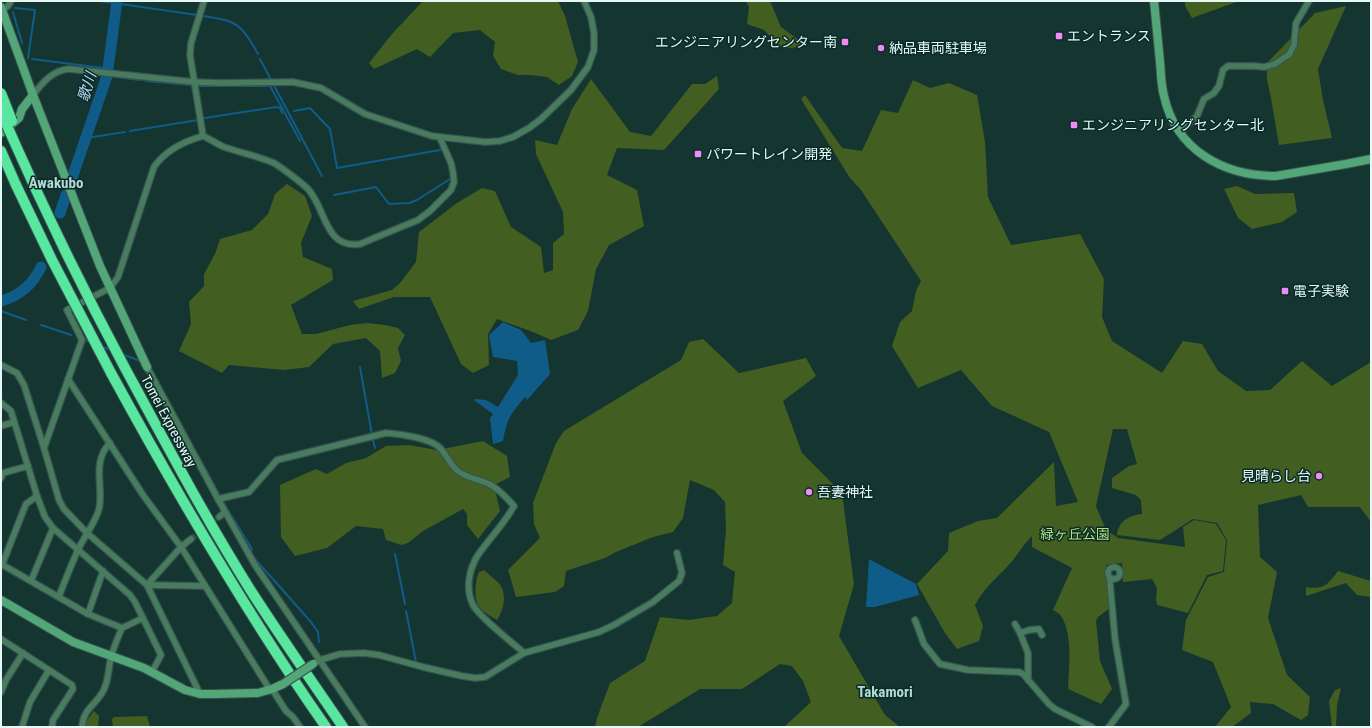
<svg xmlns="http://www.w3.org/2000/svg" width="1372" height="728" font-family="'Roboto Condensed','Noto Sans JP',sans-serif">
  <rect width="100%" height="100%" fill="#153531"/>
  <g fill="#435e21">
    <path d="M423,1H558L565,16L578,62L572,76L559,85L547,77L530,75H518L501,69L493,56L495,42L480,30L453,33L430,57L417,49L374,69L369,63L392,34Z"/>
    <path d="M746,1H770L781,27L807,46L790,48L779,46L764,30L747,24L749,7Z"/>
    <path d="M1185,1H1239L1192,18L1185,6Z"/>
    <path d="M1346,6L1318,69L1323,100L1332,138L1279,145L1271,98L1267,80V63L1315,13Z"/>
    <path d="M717,76L719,89L664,150L617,148L607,175L637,190L644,226L609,245L596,269L588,311L578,330L551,340L533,332L497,319L488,334L489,365L473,373L461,364L430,297H394L359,309L353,301L392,290L400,283L416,262L419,232L457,203L482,188L495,191L511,227L541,247L544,273L553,270V243L564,234L563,212L536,154L535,140L557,145L572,109L591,79L630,132L651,136L692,84H705Z"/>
    <path d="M913,80L930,88L949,83L977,95L985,142L988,197L1011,245L1080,234L1104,279L1102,317L1112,341L1162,373L1183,341L1202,344L1218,371L1246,391L1270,390L1302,361L1332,386L1371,362V522L1360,507H1308L1301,495L1258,505L1260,557L1277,572L1268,618L1287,675L1310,697L1308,715L1301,720L1273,704L1250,702L1251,713L1232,727H1215L1231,707L1213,662L1182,650L1186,620L1208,577L1224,572L1227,540L1217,523L1193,519L1160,540L1117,535C1118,522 1129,515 1142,514L1141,500L1136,495L1112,488V478L1129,466L1137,464L1127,429H1113L1096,506L1106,530L1118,538L1185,547L1183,527L1194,520L1216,524L1226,540L1223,571L1207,575L1188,613L1157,605L1156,599L1157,588L1152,579L1123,582L1122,563L1106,565L1110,608L1098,617L1096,621L1100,661L1112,689L1101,704L1068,689C1069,668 1073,634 1061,616C1059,613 1056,612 1053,610L1072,568L1032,547V536C1022,546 1015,559 1005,569C993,581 984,589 975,605L983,626L979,641L957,649L945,633L917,584L948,551L949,533L978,521L997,518L1054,462L1056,506L1078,502L1049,432L992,406L961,370L918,388L892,346L900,322L912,311L916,291L921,281L861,190L850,178L801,99L805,95L842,148L862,151L881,110L898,113Z"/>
    <path d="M287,184L305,196L312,216L301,243L303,257L332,269L333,280L291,305L302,334H316L350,325L367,323L385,325L398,328L405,335L398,348L401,361L395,373L382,378L380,351L366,338L333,344L309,367L284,370L229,365L222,373L179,351L191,324L189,302L204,286V274L215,254L220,239L252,230L268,214L275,194Z"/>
    <path d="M1237,186L1255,194L1294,193L1297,212L1282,222L1252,229L1238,218L1224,189Z"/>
    <path d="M703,339L739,373L806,358L816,376L783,401L802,453L842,493L854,584L839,636L885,715L900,727H784L811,702L803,681L792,666L780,664L742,689H700L638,727H595L597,718L610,683L645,661L660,617L689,620L717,616L732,603L735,572L723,565L726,530L725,502L714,490L690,480L683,518L673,532L653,537L616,552L605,558L566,571L564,586L555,592L516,597L508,570L540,538L534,524L533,503L556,443L564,431L681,360L689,342Z"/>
    <path d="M483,441L507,456L510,477L494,485L500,511L478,539L467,525V514L463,509L423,531L408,543L401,545L386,540L383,529L356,526L327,548L295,556L281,537L280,485L316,469L327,474L346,463L366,458L386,446L409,445L437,450Z"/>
    <path d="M484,570C489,575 497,580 501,586C507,598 503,610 497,620C492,617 485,613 481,609C473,602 475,581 479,572Z"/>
    <path d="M1338,571L1371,581V597L1357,595L1346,583L1306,596V587C1323,590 1328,585 1338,571Z"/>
    <path d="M1341,688L1337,705L1336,727H1332L1329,701L1335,690Z"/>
    <path d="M94,711L99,716L98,727H85V723Z"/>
    <path d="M147,716L150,727H113L112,719L114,717Z"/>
  </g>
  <g fill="#105c88">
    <path d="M503,322L521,330L531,343L545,340L550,374L527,400L525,397C510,415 507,418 503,441L493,444L490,418L493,414L474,400L476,399L486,400L498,407L518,375L517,361L493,357L489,335Z"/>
    <path d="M869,559L916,584L919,595L875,607H866Z"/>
  </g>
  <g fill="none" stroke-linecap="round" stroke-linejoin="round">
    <g stroke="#105c88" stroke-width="2">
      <path d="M100,1L197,15"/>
      <path d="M15,8L35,10L28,58"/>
      <path d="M13,12L22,43"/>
      <path d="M203,16C238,21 241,24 258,54"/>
      <path d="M32,59L103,68"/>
      <path d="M260,59L322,176"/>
      <path d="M107,76L140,80"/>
      <path d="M146,81L191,85"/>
      <path d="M199,86H270L300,141"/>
      <path d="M294,111L310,108L330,129L337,168L440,150"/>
      <path d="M205,118L276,107L280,108L282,113"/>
      <path d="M130,131L198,120"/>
      <path d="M86,138L125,132"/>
      <path d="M334,195L376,187L389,204L409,203L417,200L450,179"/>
      <path d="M1,311L26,320"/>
      <path d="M41,325L71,335"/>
      <path d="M86,340L91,342"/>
      <path d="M100,346L111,350"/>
      <path d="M121,354L141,361"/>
      <path d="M360,367L372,435"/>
      <path d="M373,440L375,448"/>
      <path d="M199,457L223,502L252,549L250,552L251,554"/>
      <path d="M395,554L405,604"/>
      <path d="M255,559L311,622L318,632L319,642"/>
      <path d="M406,611L416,662"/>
    </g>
    <g stroke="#105c88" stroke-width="11">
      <path d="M72,178L107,76L117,1"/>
      <path d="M60,213L66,195"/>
      <path d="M1,301C19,296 33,284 41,267"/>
    </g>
    <path stroke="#34524e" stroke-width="5.5" stroke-dasharray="5.5 3" stroke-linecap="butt" d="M191,539L219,517"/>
    <defs>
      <g id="street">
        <path d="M204,1L191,43L190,55L203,136C210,139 217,144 224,147C241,153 258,156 274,163C282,168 301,182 308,189C326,208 324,249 360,244L418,220L430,211L451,190L454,182L453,172L451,163L440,138"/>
        <path d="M2,10L8,6L11,1"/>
        <path d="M33,95C42,83 53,70 69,69L194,82L220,83L293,82L321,88L365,114L432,136L485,142L500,141L513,137L529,128L541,119L571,90L588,67L594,50V33L591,17L584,1"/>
        <path d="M1180,132L1197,116L1204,99L1214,93L1216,90L1219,86L1223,70L1228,66H1254L1264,67L1275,64L1285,57L1289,55L1294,45L1296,23L1309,1"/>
        <path d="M1,365L17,373L24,385L44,448"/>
        <path d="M147,367L218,499L255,565L365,727"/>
        <path d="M68,379L143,495L181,547L270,690"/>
        <path d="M1,403L11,411L37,496L45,517L53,528L130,595L135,602L161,655L152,672"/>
        <path d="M1,426L14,422"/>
        <path d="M1,478L3,473L28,466"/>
        <path d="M218,499L249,492L277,460L386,433C400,434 432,438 441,449C447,456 451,466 458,471C466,478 479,479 489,484C499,489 507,498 514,506C504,524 490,538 478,555C469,569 465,589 473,605C480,618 512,642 524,653"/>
        <path d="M219,517L225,512"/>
        <path d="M1,564L88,614L122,628"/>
        <path d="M2,565L26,504L37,496"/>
        <circle cx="1114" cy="573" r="6"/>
        <path d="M31,581L53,528"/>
        <path d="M147,585L181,547L191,539"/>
        <path d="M147,585L205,586"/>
        <path d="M59,596C65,581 71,565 78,550C84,536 95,524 99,509C104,487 91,462 110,443"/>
        <path d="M88,614L103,571"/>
        <path d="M915,620L924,644L940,664L968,670L1019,672L1023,674L1049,704L1055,709L1092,727"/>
        <path d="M1015,624L1020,633"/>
        <path d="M1,639L49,670"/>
        <path d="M313,664L320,660L340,654L364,653L379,655L423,667L462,676L475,678L485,677L524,653L599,632L614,625L653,602L679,581L682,573L677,553"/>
        <path d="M1028,680V653L1020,633L1029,630L1039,629L1042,635"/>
        <path d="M272,689L286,711L293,717L300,727"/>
        <path d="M1,692L6,680L23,653"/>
        <path d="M200,694L147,585L87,533L64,509L59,500L44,448L82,340L67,310L110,288L118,277L154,167C165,151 185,141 203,136"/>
        <path d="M22,727L30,702L49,670L72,685L73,689L53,720L52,727"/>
        <path d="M82,727C83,710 94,706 102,693C109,683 108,669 111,657C114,647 118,637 122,628L143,618"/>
        <path d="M1109,727L1126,704L1115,639L1110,583V578"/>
      </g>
      <g id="secondary">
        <path d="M1154,1C1156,21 1158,42 1160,62C1161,73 1161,85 1164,96C1176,150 1223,176 1276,176L1346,164L1371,159"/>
        <path d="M1,7L33,95L100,266L147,367"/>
        <path d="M1,133L19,118L22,109L33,95"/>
        <path d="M1,600L73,642L144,668L185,690L200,694H213L258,693L272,689L283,684"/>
      </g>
      <g id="highway">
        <path d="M1,151L16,185"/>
        <path d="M125,368C166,444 207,521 253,594C282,639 313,683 343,727"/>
        <path d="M111,373C177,494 247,614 326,727"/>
      </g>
    </defs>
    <use href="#street" stroke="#365450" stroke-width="8"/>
    <use href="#secondary" stroke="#365450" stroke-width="10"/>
    <use href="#highway" stroke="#365450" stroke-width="12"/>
    <use href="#street" stroke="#497b5e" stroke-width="5.5"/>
    <use href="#secondary" stroke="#52a678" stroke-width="8"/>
    <use href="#highway" stroke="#59e69e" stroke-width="10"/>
    <defs>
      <path id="secondary-bridge" d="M283,684L313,664"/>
      <g id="highway-bridge">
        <path d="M1,93L12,121"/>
        <path d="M1,112C39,199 80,284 125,368"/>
        <path d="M16,185L52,260L111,373"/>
      </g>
    </defs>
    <use href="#secondary-bridge" stroke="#365450" stroke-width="10" stroke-linecap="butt"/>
    <use href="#highway-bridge" stroke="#365450" stroke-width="12" stroke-linecap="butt"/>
    <use href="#secondary-bridge" stroke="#52a678" stroke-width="8"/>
    <use href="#highway-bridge" stroke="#59e69e" stroke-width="10"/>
  </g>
  <g fill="#f18af5" stroke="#092b27" stroke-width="1.5">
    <rect x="1055" y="32" width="8" height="8" rx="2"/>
    <rect x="841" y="38" width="8" height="8" rx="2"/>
    <circle cx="881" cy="48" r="4"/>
    <rect x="1070" y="121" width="8" height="8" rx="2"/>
    <rect x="694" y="150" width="8" height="8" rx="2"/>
    <rect x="1281" y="287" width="8" height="8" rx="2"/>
    <circle cx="1319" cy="476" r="4"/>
    <circle cx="809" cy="492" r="4"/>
  </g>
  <g text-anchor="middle" stroke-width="3" stroke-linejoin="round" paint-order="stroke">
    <g font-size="14" fill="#e6f8f5" stroke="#092b27" text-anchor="start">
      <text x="1067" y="41">エントランス</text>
      <text x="837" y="47" text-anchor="end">エンジニアリングセンター南</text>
      <text x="889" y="53">納品車両駐車場</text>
      <text x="1082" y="130">エンジニアリングセンター北</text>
      <text x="706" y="159">パワートレイン開発</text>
      <text x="1293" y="296">電子実験</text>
      <text x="1311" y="481" text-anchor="end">見晴らし台</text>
      <text x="817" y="497">吾妻神社</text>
    </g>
    <g font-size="14" fill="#e6f8f5" stroke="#092b27">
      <text transform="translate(169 421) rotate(62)" y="5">Tomei Expressway</text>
    </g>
    <g font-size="14" fill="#b2de81" stroke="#092b27">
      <text x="1075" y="539">緑ヶ丘公園</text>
    </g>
    <g font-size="15" font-style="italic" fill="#b8daf5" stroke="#092b27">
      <text transform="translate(87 87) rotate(-73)" y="5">歌川</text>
    </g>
    <g font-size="15" font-weight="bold" fill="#b5d9d4" stroke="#092b27">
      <text x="56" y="188">Awakubo</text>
      <text x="885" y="697">Takamori</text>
    </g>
  </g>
  <rect width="1372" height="728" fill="none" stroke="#e6f8f5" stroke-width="4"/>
</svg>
